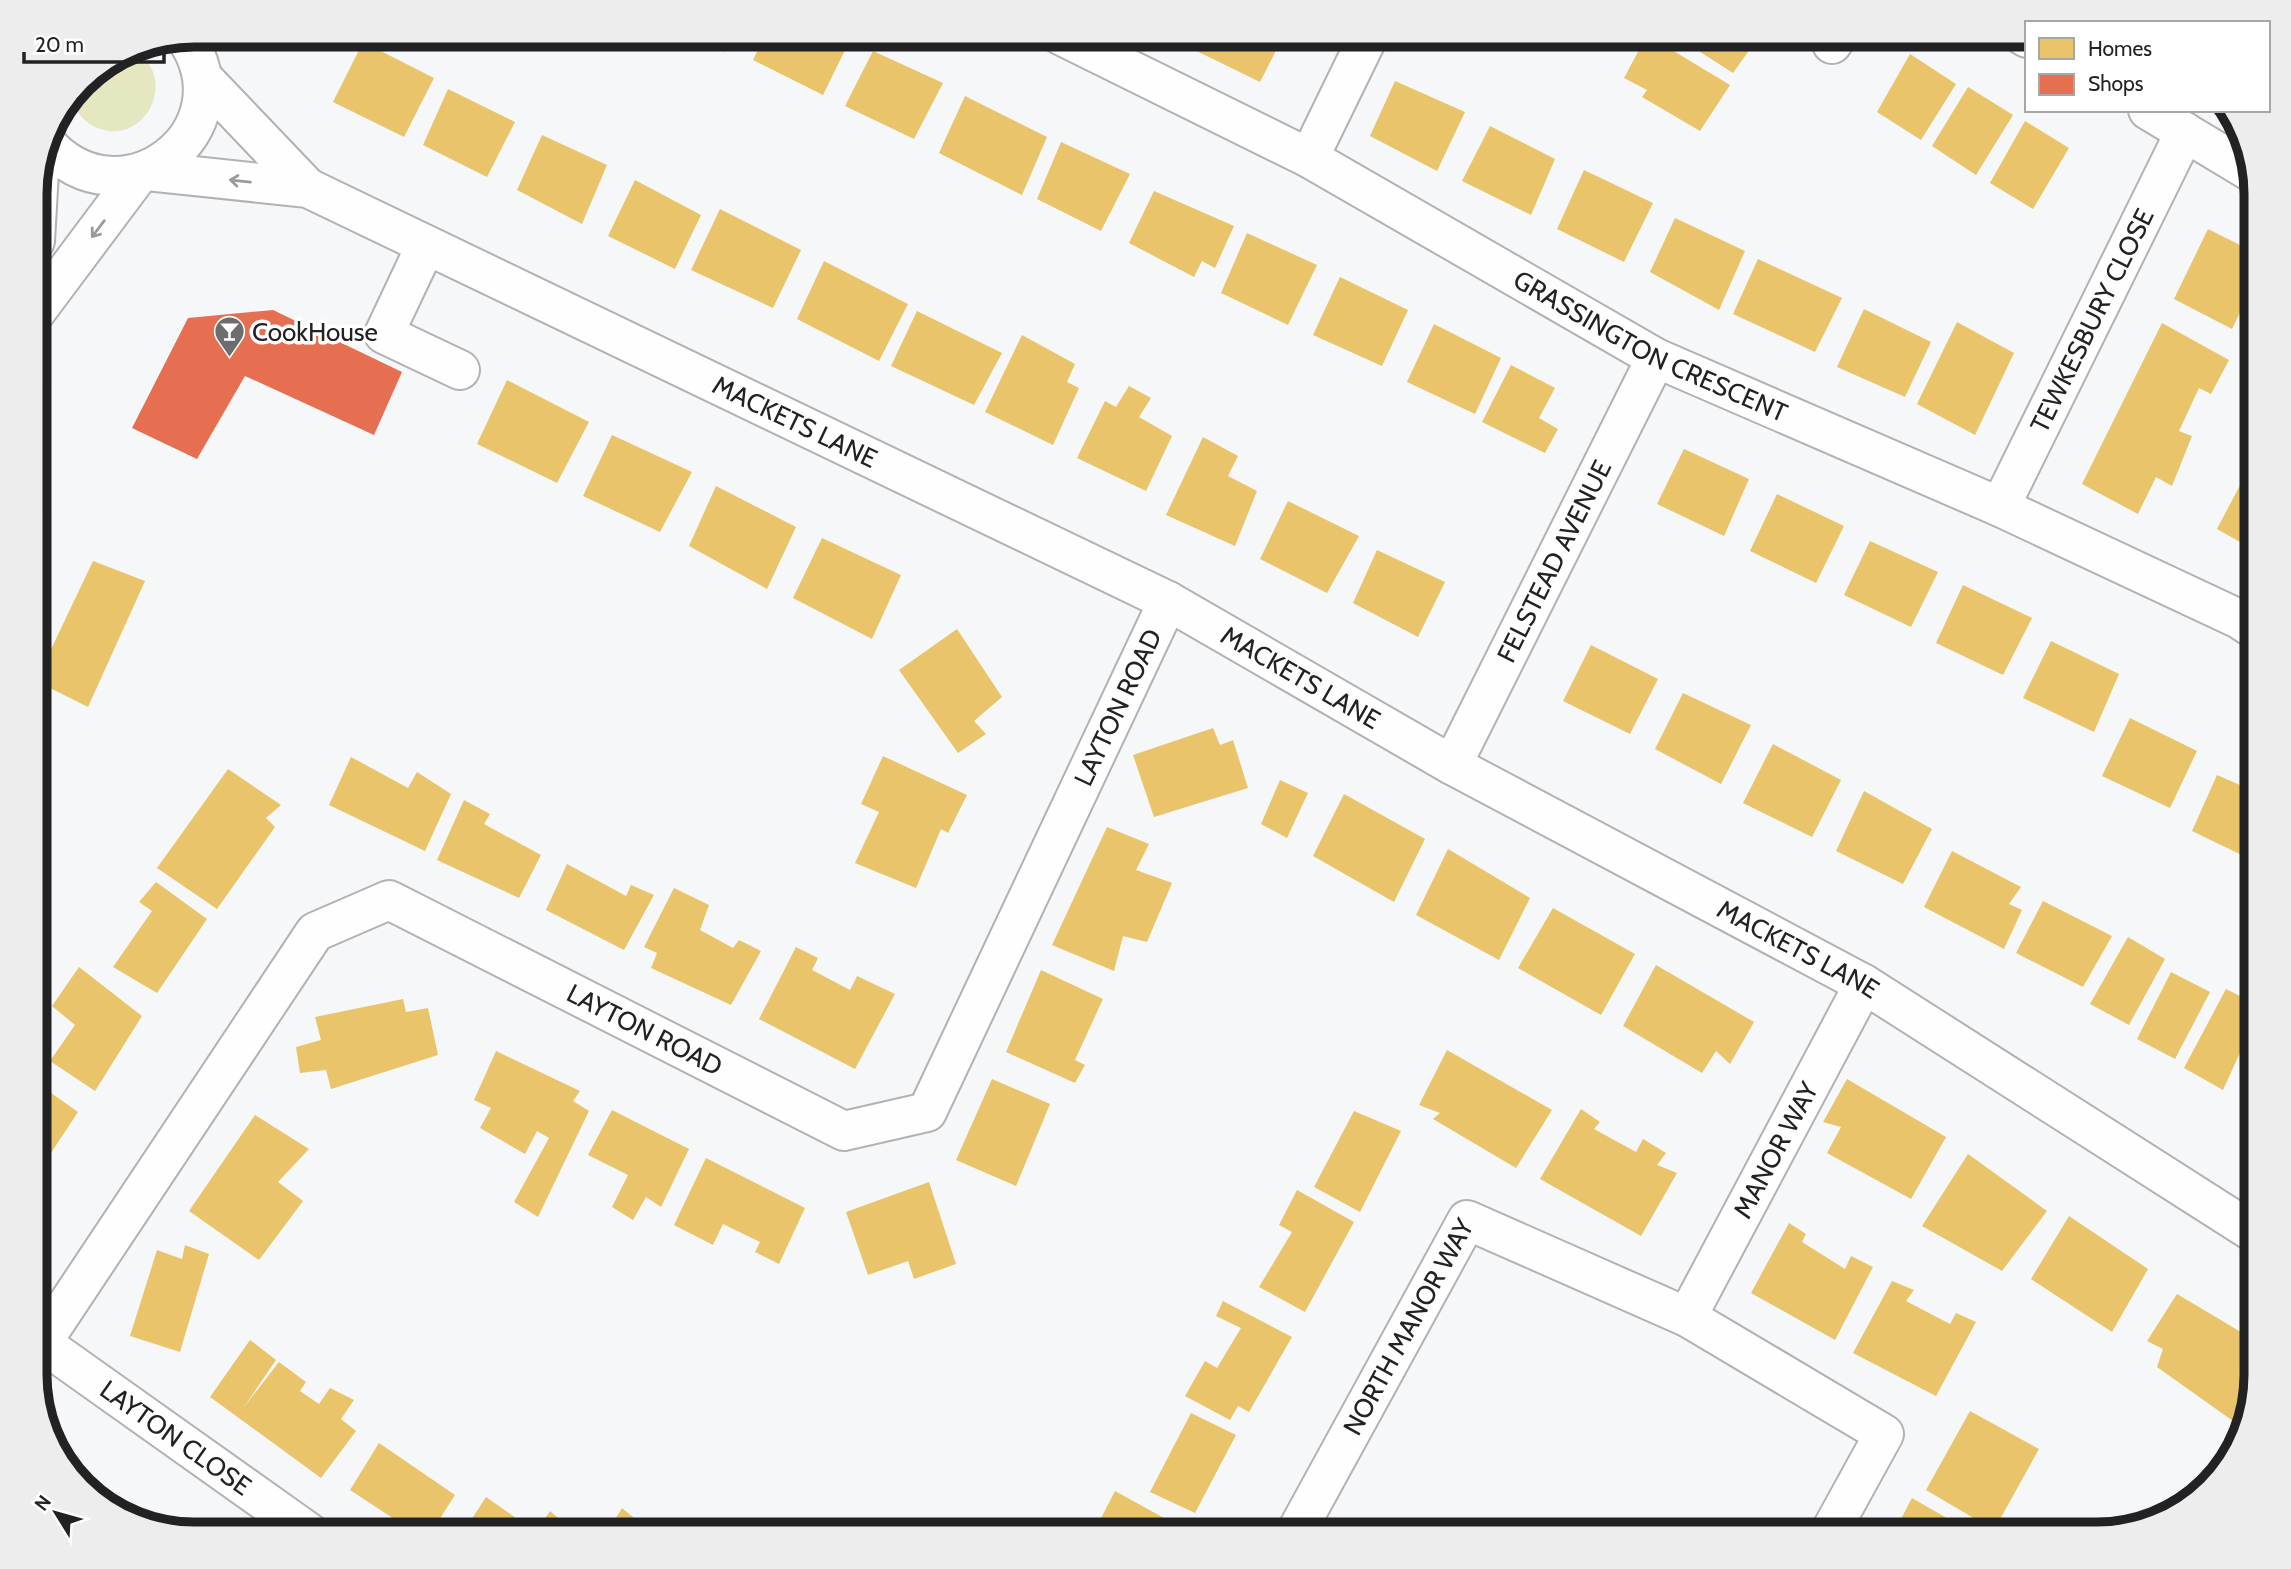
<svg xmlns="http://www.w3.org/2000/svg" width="2291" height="1569" font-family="Cabin,sans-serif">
  <rect width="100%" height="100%" fill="#f6f7f9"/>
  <path fill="#e5e7c0" d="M131,49C183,75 144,152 93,126C82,120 74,109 71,96L82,81Z"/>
  <g fill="#e9c46a">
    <path d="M693,35H734L725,52Z"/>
    <path d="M765,35H841L850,40L823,95L753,60Z"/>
    <path d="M1174,35H1284L1260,82L1172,39Z"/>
    <path d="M1647,35L1730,85L1700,131L1642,97L1647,90L1624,78Z"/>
    <path d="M1678,35H1760L1733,73L1677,37Z"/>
    <path d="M363,42L434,78L404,137L333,102Z"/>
    <path d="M873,51L943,83L914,139L845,106Z"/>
    <path d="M1910,54L1956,84L1921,140L1877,112Z"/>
    <path d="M1395,81L1465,112L1437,171L1370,136Z"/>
    <path d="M1968,87L2013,115L1976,175L1932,146Z"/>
    <path d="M448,89L515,122L487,177L423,145Z"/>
    <path d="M965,96L1047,137L1022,195L939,153Z"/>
    <path d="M2025,121L2069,148L2033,209L1990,183Z"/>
    <path d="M1490,126L1555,159L1531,215L1462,181Z"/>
    <path d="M542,135L607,165L582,224L517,190Z"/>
    <path d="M1061,142L1130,174L1101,231L1037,199Z"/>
    <path d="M1584,170L1653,203L1624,262L1557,229Z"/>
    <path d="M635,180L701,215L675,269L608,236Z"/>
    <path d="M1154,191L1234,226L1215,268L1202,261L1194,277L1129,243Z"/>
    <path d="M720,209L801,250L773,308L691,270Z"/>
    <path d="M1675,218L1745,251L1719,310L1650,272Z"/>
    <path d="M2208,229L2256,253V300L2248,296L2232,329L2174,299Z"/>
    <path d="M1247,233L1317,265L1288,325L1221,293Z"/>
    <path d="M1758,259L1842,298L1815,352L1733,314Z"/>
    <path d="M824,261L908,304L879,361L797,319Z"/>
    <path d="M1340,277L1408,310L1382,366L1313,335Z"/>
    <path d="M1864,309L1931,342L1905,397L1837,367Z"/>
    <path d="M917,311L1002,353L974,405L891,366Z"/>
    <path d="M1957,322L2014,353L1975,435L1917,404Z"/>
    <path d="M2162,323L2229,360L2211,394L2199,388L2179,431L2192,436L2172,486L2156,477L2138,514L2082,484Z"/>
    <path d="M1434,324L1501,358L1475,414L1407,382Z"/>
    <path d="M1022,335L1075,364L1067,382L1079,388L1053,445L985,412Z"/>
    <path d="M1511,365L1555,388L1539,418L1558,429L1545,453L1482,422Z"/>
    <path d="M507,380L589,422L557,483L477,444Z"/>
    <path d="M1129,386L1151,398L1139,417L1172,436L1146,491L1077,458L1105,401L1116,407Z"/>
    <path d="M612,435L692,472L660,532L583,496Z"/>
    <path d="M1203,437L1238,456L1228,476L1257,491L1235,546L1166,515Z"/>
    <path d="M1684,449L1749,479L1724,536L1657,504Z"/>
    <path d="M2247,472L2256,478V551L2217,529Z"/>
    <path d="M716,486L796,527L767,589L689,546Z"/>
    <path d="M1777,494L1844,526L1816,583L1750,551Z"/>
    <path d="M1288,501L1359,536L1327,593L1260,559Z"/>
    <path d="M822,538L901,575L872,639L793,598Z"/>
    <path d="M1870,541L1938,572L1911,627L1844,595Z"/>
    <path d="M1377,550L1445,582L1418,637L1353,603Z"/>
    <path d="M93,561L145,581L88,707L36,681Z"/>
    <path d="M1963,585L2032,618L2003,675L1936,643Z"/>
    <path d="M957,629L1002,697L974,721L986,734L958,753L899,670Z"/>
    <path d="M2051,641L2119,674L2094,732L2023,698Z"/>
    <path d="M1591,645L1658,679L1630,734L1563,701Z"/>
    <path d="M1683,693L1751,725L1721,784L1655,749Z"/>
    <path d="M2130,718L2197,751L2170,808L2102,776Z"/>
    <path d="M1213,728L1220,745L1233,740L1248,788L1154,817L1133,755Z"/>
    <path d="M1773,744L1841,780L1812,837L1743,803Z"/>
    <path d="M883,756L967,795L948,833L941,829L916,888L855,863L879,812L861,804Z"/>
    <path d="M351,757L408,788L417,772L451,794L425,851L329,805Z"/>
    <path d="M228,769L281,805L266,818L275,827L217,909L157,868Z"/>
    <path d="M2217,775L2256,792V862L2192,831Z"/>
    <path d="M1280,780L1308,793L1287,838L1261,824Z"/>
    <path d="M1864,791L1932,829L1903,884L1836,851Z"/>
    <path d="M1344,794L1425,839L1394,902L1313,856Z"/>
    <path d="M464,800L490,814L484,824L541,855L519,898L437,860Z"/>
    <path d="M1107,827L1149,844L1136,870L1172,883L1147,942L1123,936L1114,971L1052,945Z"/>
    <path d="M1448,849L1530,898L1499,960L1416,915Z"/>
    <path d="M1952,851L2021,887L2009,904L2022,910L2004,949L1924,907Z"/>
    <path d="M567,864L626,896L631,885L654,895L624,950L546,910Z"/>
    <path d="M156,882L207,919L157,993L113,967L152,911L139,902Z"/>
    <path d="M674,888L709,905L700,930L733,948L739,940L761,951L731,1005L651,968L657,953L644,947Z"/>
    <path d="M2043,901L2112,936L2083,987L2016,953Z"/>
    <path d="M1553,908L1635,954L1601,1015L1518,968Z"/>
    <path d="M2128,937L2165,959L2129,1025L2090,1004Z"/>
    <path d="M796,947L818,958L812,970L850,990L857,976L895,994L855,1069L759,1019Z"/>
    <path d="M1656,965L1754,1022L1730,1064L1716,1051L1702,1073L1623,1026Z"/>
    <path d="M79,967L142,1016L95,1091L50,1061L75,1025L52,1006Z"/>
    <path d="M1041,970L1103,999L1075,1060L1085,1065L1075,1083L1006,1052Z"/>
    <path d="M2171,972L2210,992L2175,1059L2137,1039Z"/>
    <path d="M2226,989L2248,1000L2241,1015L2254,1022L2223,1090L2184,1068Z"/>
    <path d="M403,999L406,1012L428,1008L438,1055L331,1089L326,1070L300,1073L296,1047L321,1040L315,1017Z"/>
    <path d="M1447,1050L1552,1110L1516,1168L1433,1119L1440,1113L1419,1105Z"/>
    <path d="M496,1051L580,1091L573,1101L589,1111L538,1217L514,1202L549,1138L537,1131L525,1154L480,1128L491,1108L474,1100Z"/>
    <path d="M992,1079L1050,1104L1016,1186L956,1160Z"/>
    <path d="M1847,1079L1946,1137L1911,1199L1827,1153L1841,1127L1823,1122Z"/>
    <path d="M37,1083L78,1112L35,1177V1086Z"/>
    <path d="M1581,1109L1600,1122L1594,1129L1636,1152L1643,1139L1666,1153L1657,1165L1677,1173L1641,1236L1540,1179Z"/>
    <path d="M612,1110L689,1149L661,1207L646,1197L633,1220L612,1207L628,1175L588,1155Z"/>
    <path d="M1354,1111L1401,1131L1360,1212L1314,1187Z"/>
    <path d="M255,1115L309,1149L278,1182L303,1201L259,1260L189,1211Z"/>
    <path d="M1968,1154L2047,1211L2002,1271L1922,1226Z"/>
    <path d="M706,1158L805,1208L779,1264L755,1252L760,1242L723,1224L713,1245L674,1225Z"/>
    <path d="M929,1182L956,1264L914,1279L908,1261L868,1275L846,1212Z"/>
    <path d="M1297,1190L1354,1222L1305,1312L1259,1287L1292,1232L1279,1225Z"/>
    <path d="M2069,1216L2148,1269L2112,1332L2031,1279Z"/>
    <path d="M1789,1223L1806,1234L1802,1242L1845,1269L1851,1256L1873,1267L1835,1340L1751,1293Z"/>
    <path d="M185,1245L209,1254L180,1352L130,1336L157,1250L182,1259Z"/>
    <path d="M1892,1281L1914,1290L1906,1301L1950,1324L1956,1313L1976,1322L1936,1396L1853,1353Z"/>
    <path d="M2177,1294L2256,1341V1375L2250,1394L2233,1421L2157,1367L2163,1349L2147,1341Z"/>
    <path d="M1223,1301L1292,1337L1249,1412L1238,1406L1230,1420L1185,1396L1205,1361L1217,1368L1241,1328L1216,1316Z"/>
    <path d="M250,1340L276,1360L244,1407L279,1362L306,1382L300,1391L319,1404L330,1388L354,1400L341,1419L356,1431L321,1478L210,1397Z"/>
    <path d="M1970,1411L2039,1449L1994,1530L1926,1490Z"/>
    <path d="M1191,1413L1236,1435L1195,1513L1150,1492Z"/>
    <path d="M379,1443L455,1495L430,1534H417L350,1490Z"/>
    <path d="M1115,1491L1173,1523L1168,1531L1172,1534H1119L1099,1522Z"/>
    <path d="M486,1497L536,1532L550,1511L571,1529L568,1534H462Z"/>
    <path d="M1912,1498L1952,1521L1944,1534H1893Z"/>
    <path d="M622,1508L640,1523L634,1534H606Z"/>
  </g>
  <path fill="#e76f51" d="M273,310L402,372L374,435L245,376L197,459L132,428L188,318Z"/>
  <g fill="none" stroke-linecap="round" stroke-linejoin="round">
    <defs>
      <g id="minor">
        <path id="s1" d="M1060,35L1309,158L1656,358L2000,507L2239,619L2256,630"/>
        <path d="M2022,35L2027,38"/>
        <path d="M1832,44L1838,35"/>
        <path d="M203,78L308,188"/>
        <path d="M2148,110L2251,172"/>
        <path d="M46,143C122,229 250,130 185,37"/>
        <path d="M1309,158L1369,35"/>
        <path id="s2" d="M147,171L308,188L1168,601L1452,765L1864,984L2256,1234"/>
        <path d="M35,241L39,171"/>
        <path d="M426,245L384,334L460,370"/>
        <path d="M35,313L139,174"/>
        <path id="s3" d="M2000,507L2185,132"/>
        <path id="s4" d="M1452,765L1656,358"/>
        <path id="s5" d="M1687,1317L1864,984"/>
        <path id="s6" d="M42,1343L311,1534"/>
        <path id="s7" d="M35,1353L315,932L389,900L844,1131L927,1112L1168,601"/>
        <path id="s8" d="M1295,1534L1467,1220L1687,1317L1884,1434L1829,1534"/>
      </g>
    </defs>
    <use href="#minor" stroke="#b2b2b4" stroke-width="42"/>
    <use href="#minor" stroke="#fefefe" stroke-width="38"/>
  </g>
  <defs><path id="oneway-shaft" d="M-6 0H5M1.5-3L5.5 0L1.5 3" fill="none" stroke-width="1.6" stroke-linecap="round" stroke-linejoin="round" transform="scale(1.75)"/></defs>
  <g stroke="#9b9b9c">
    <use href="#oneway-shaft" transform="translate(240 181) rotate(-174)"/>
    <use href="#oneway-shaft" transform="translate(98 229) rotate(127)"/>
  </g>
  <defs>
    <symbol id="bar-pin" viewBox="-11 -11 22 30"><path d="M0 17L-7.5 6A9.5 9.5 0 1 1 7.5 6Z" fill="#6c6d6f" stroke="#fff"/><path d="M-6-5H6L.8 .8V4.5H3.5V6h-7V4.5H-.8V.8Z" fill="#fff"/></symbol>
  </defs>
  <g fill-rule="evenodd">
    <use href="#bar-pin" x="212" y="314" width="35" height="47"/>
  </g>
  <g text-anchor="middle" stroke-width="7" stroke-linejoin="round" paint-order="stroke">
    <g font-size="26" fill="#222224" stroke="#fff">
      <text dy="9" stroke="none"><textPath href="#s3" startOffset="208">TEWKESBURY CLOSE</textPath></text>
      <text dy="9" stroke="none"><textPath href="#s1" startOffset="668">GRASSINGTON CRESCENT</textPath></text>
      <text dy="9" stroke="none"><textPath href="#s2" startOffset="702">MACKETS LANE</textPath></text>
      <text dy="9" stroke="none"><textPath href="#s4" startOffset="228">FELSTEAD AVENUE</textPath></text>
      <text dy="9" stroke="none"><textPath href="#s2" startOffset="1269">MACKETS LANE</textPath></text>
      <text dy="9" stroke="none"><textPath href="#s7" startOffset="1629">LAYTON ROAD</textPath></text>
      <text dy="9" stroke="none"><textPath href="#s2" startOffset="1836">MACKETS LANE</textPath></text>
      <text dy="9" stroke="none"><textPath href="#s7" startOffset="873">LAYTON ROAD</textPath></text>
      <text dy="9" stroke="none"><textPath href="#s5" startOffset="189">MANOR WAY</textPath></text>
      <text dy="9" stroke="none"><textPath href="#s8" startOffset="236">NORTH MANOR WAY</textPath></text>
      <text dy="9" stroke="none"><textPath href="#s6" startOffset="164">LAYTON CLOSE</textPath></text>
    </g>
    <g font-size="26" fill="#222224" stroke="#fff" text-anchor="start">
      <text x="252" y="341">CookHouse</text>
    </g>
  </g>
  <path d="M0 0H2291V1569H0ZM194 47H2097A147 147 0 0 1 2244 194V1375A147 147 0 0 1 2097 1522H194A147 147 0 0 1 47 1375V194A147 147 0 0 1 194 47Z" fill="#ededed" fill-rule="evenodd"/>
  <path fill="none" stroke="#222224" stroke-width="9" d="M194 47H2097A147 147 0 0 1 2244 194V1375A147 147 0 0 1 2097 1522H194A147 147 0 0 1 47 1375V194A147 147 0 0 1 194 47Z"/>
  <rect x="2025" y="21" width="245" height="91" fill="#ffffff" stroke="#a7a7a7" stroke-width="2"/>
  <rect x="2039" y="38" width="35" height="21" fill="#e9c46a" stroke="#a7a7a7" stroke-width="2"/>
  <text x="2088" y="56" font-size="21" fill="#222224">Homes</text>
  <rect x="2039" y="74" width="35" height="21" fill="#e76f51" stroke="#a7a7a7" stroke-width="2"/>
  <text x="2088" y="91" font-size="21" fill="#222224">Shops</text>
  <g transform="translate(56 1513) rotate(307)" stroke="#ffffff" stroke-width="5" paint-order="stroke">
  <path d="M0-5L12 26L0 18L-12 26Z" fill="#222224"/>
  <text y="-10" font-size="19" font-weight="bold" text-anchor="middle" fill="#222224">N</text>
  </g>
  <path d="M24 52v10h140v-10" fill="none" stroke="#222224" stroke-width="3.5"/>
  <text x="35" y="52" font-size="21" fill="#222224" stroke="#ffffff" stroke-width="5" paint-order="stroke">20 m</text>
</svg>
